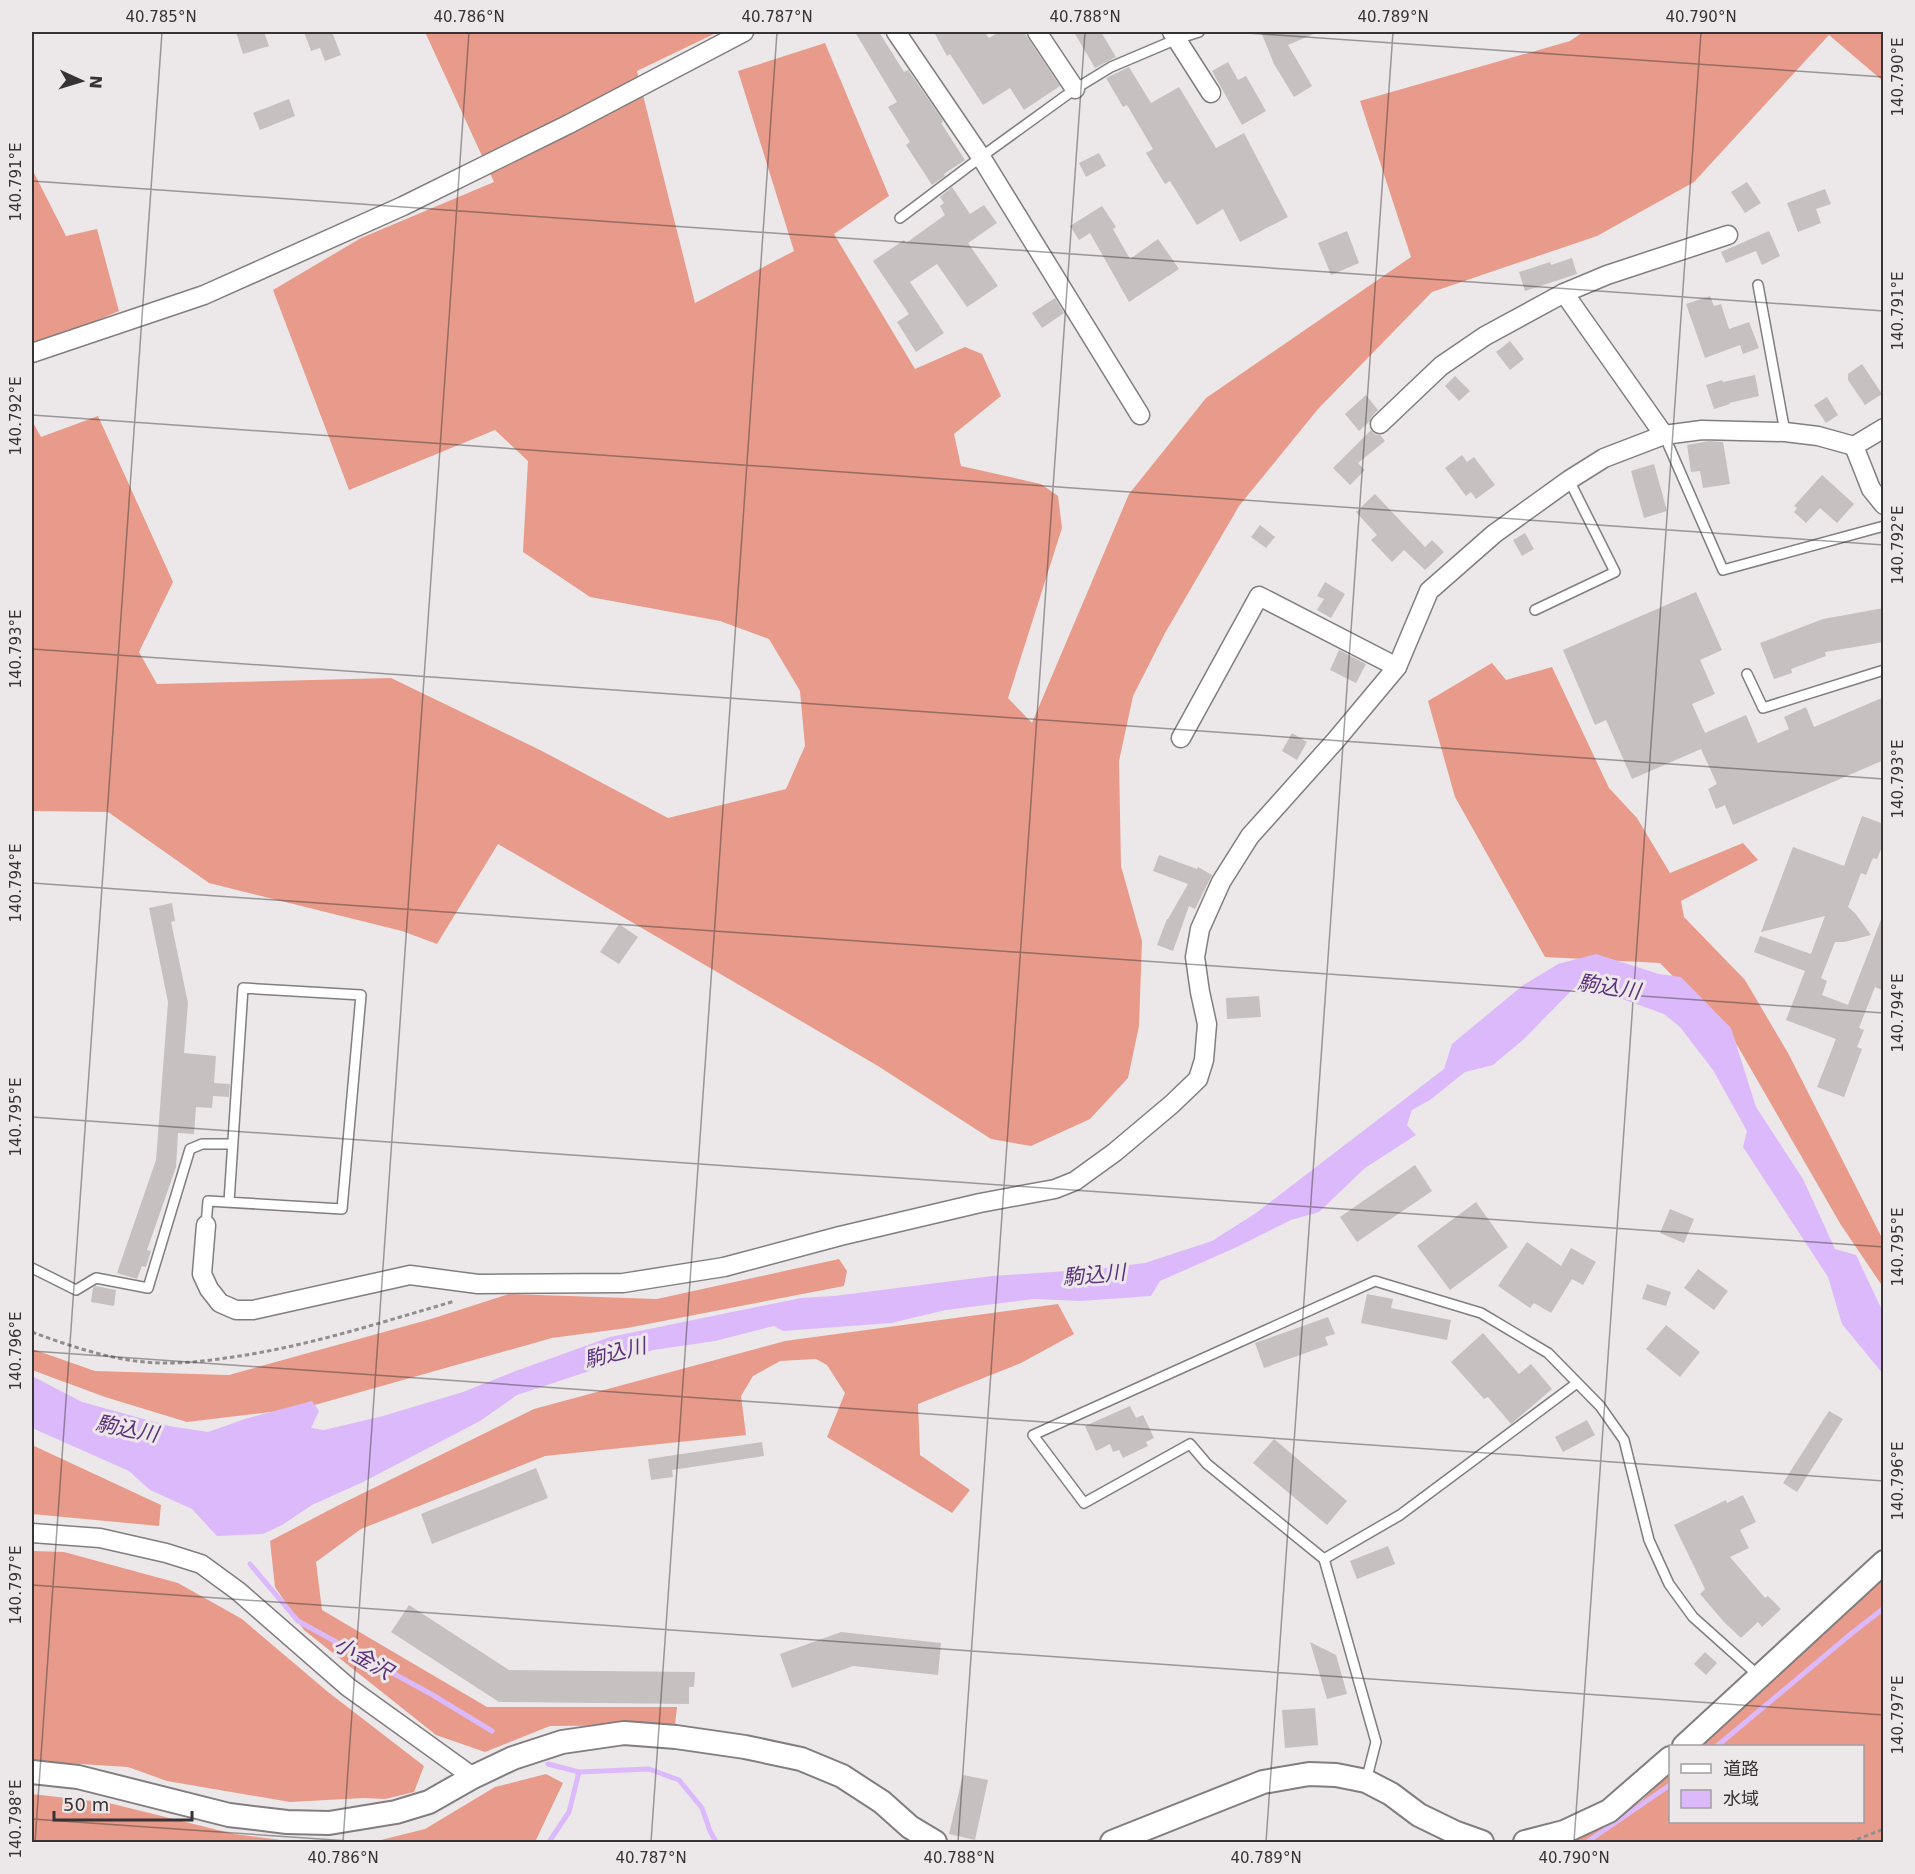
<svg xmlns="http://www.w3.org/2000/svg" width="1915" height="1874" font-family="'DejaVu Sans','Noto Sans JP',sans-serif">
  <rect width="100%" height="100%" fill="#ece7e9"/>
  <g fill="#e89b8a">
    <path d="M425,32H718L637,71L695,303L794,251L738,71L825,43L889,196L834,234L915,369L965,347L982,354L1001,396L954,434L961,466L1041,484L1058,496L1062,528L1008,698L1032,723L1129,494L1206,398L1411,257L1360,101L1570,41L1583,32H1883V81L1829,35L1694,182L1597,236L1432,292L1318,409L1239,506L1165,633L1133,696L1119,761L1121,866L1142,941L1139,1026L1128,1078L1090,1119L1031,1146L991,1139L878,1066L498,844L437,944L402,931L209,883L108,812L32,811V421L41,437L98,416L173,582L139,652L157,684L391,678L542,751L668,818L786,789L805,746L800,691L769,639L720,621L590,597L523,552L528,461L495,430L349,490L273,290L361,238L494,182Z"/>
    <path d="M32,169L66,236L97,229L119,311L32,348Z"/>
    <path d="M1492,663L1506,680L1552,667L1609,788L1637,818L1670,873L1743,843L1758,860L1681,901L1684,917L1745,980L1788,1053L1881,1236H1883V1287L1841,1225L1733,1038L1660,963L1545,957L1455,797L1428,701Z"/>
    <path d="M839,1259L847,1271L844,1286L627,1328L552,1338L304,1408L187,1422L105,1397L32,1370V1349L95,1371L229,1375L431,1319L509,1294L657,1299Z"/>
    <path d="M1058,1304L1074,1334L1021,1363L918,1404L920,1455L970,1490L952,1513L827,1437L845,1393L827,1365L816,1359L780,1361L753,1376L741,1396L746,1435L545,1456L361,1529L316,1562L322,1610L487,1707H677L675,1725L550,1726L485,1752L436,1735L304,1630L275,1587L270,1541L337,1506L534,1409L785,1341Z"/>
    <path d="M32,1445L161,1505L159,1526L32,1514Z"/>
    <path d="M32,1551L64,1552L178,1583L242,1619L328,1692L424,1766L414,1792L385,1799L364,1798L290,1802L167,1781L128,1767L32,1761Z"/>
    <path d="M1883,1579V1842H1568L1640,1802L1670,1774V1822H1862V1746H1701Z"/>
    <path d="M546,1774L563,1783L535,1842H373L425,1829L495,1787Z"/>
    <path d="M32,1794L109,1803L234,1834L297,1842H32Z"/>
  </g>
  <path fill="#dcb9fa" d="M1596,954L1659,974L1681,977L1731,1028L1756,1107L1803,1179L1835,1249L1856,1255L1883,1312V1374L1842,1324L1828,1277L1743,1147L1747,1131L1713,1070L1680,1027L1664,1014L1603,992L1574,988L1524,1039L1493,1065L1465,1072L1430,1100L1412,1110L1407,1125L1416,1135L1365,1168L1319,1212L1291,1220L1237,1247L1160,1281L1151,1296L1081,1301L1034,1299L946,1310L891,1323L783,1331L774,1326L715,1341L653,1350L517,1395L480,1421L363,1482L312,1505L282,1525L263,1534L217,1536L192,1509L150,1490L129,1471L32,1428V1376L82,1402L169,1426L208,1432L245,1419L312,1401L319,1411L311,1428L324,1430L383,1416L463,1392L513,1372L610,1337L801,1298L834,1296L992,1276L1097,1269L1145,1263L1212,1241L1256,1213L1444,1069L1452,1044L1522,986L1558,964Z"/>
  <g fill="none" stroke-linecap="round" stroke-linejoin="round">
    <g stroke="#dcb9fa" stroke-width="5">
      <path d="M250,1564L298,1621L431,1694L492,1731"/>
      <path d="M1717,1746L1852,1633L1884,1608"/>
      <path d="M548,1764L579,1772L649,1769L679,1780L702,1808L710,1831L716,1842"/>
      <path d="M549,1842L569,1812L579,1772"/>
      <path d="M1587,1842L1670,1785"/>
    </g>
  </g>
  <g fill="#c6c0c1">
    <path d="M236,32H264L269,46L243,54Z"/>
    <path d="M304,32H332L341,55L325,61L320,48L311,51Z"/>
    <path d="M855,32H879L904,72L908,70L942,119L943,122L941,123L965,160L944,174L945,176L932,185L906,145L910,142L888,107L897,102Z"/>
    <path d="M934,32H984L989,38L999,32H1024L1060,86L1024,110L1010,88L983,105L950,54L947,56Z"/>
    <path d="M1074,32H1101L1116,57L1095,68Z"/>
    <path d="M1261,32H1318L1288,45L1312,86L1294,97L1274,64Z"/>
    <path d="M1228,62L1238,80L1246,76L1266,111L1242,125L1212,71Z"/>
    <path d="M1129,67L1151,103L1179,87L1216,148L1244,133L1288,217L1240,242L1223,209L1197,225L1170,181L1165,184L1146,153L1153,149L1127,105L1123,107L1106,78Z"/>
    <path d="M289,99L295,116L260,130L253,113Z"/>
    <path d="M1099,153L1106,166L1086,177L1079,163Z"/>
    <path d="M1747,182L1761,203L1745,213L1731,192Z"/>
    <path d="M952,187L970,214L984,205L997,223L968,243L998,286L967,307L937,264L910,282L944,333L916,352L897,322L909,314L873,261L904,240L906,243L945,215L940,206L944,203L940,197Z"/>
    <path d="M1825,189L1831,204L1816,209L1821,223L1798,232L1787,203Z"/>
    <path d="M1102,206L1116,227L1113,229L1130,259L1158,239L1179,269L1129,302L1090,233L1079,240L1070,226Z"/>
    <path d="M1347,231L1359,263L1331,275L1318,243Z"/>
    <path d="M1769,231L1780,256L1762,265L1756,251L1726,263L1721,252Z"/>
    <path d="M1572,258L1577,274L1525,291L1519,272L1550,262L1551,265Z"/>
    <path d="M1710,296L1714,306L1721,304L1729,329L1749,322L1759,348L1743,354L1740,345L1705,358L1686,304Z"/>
    <path d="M1055,298L1064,313L1042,328L1032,313Z"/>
    <path d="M1510,341L1524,359L1510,370L1496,352Z"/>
    <path d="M1862,364L1882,394L1865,405L1848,380V374Z"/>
    <path d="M1755,375L1759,396L1729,403L1730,404L1714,409L1706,385L1722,380L1723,382Z"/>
    <path d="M1455,376L1470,391L1459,401L1445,386Z"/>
    <path d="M1366,395L1378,410L1372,416L1369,422L1359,431L1345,414Z"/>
    <path d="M1827,397L1838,415L1826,423L1814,405Z"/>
    <path d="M1371,430L1376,435H1380L1385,441L1358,463L1365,470L1350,485L1333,468Z"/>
    <path d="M1709,441L1723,442L1730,484L1703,488L1700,471L1691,472L1687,445Z"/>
    <path d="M1462,455L1467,462L1474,457L1495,485L1476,499L1471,492L1466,496L1445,468Z"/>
    <path d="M1654,464L1667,511L1644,518L1631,471Z"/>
    <path d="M1822,475L1854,504L1837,523L1820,508L1806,523L1794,512L1797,508L1794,506Z"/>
    <path d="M1375,494L1425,547L1432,540L1444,552L1425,570L1404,550L1392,562L1371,540L1377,535L1356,512Z"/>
    <path d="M1260,525L1275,537L1266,548L1251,537Z"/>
    <path d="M1525,533L1534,549L1522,556L1513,540Z"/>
    <path d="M1325,582L1345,594L1331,618L1317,610L1324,599L1317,596Z"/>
    <path d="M1696,592L1722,650L1700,660L1715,694L1692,704L1705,733L1746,715L1758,743L1789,729L1784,717L1806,707L1814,727L1884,697V760L1733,825L1725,805L1716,809L1708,789L1717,784L1701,749L1632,779L1606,720L1595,725L1563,650Z"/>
    <path d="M1884,608V642L1825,652L1826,656L1791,669L1792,673L1774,679L1760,643L1823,619Z"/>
    <path d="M1339,650L1366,664L1356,683L1330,670Z"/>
    <path d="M1292,733L1307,742L1297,760L1282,751Z"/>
    <path d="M1862,816L1884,824V842L1877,859L1873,858L1866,875L1861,873L1848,907L1855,913L1871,935L1844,942H1835L1821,978L1827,981L1822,995L1848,1005L1882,917H1884V991L1875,987L1859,1028L1864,1030L1857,1047L1862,1049L1844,1097L1817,1087L1836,1039L1786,1020L1805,971L1754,952L1760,936L1811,954L1825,916L1761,932L1793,847L1844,866Z"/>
    <path d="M1159,855L1197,869L1198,867L1212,875L1195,909L1189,906L1173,951L1157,945L1167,919H1168L1188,884L1153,871Z"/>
    <path d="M172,903L175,921L171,922L188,1003L184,1053L216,1056L214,1083L230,1084L229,1097L213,1096L212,1108L196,1107L194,1134L178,1133L176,1167L147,1250L151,1251L146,1267L142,1266L137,1279L117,1273L156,1160L168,1002L149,908Z"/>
    <path d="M619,924L638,937L619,964L600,952Z"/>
    <path d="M1259,996L1261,1017L1227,1019L1226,998Z"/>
    <path d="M1415,1165L1432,1191L1357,1242L1340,1217Z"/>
    <path d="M1476,1202L1508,1247L1450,1290L1417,1246Z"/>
    <path d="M1670,1209L1694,1219L1684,1243L1660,1233Z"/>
    <path d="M1527,1242L1561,1266L1571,1248L1596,1262L1583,1285L1572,1279L1551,1313L1534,1303L1530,1308L1498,1286Z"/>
    <path d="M1698,1269L1728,1291L1714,1310L1684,1288Z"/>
    <path d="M1647,1284L1671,1292L1666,1306L1642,1299Z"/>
    <path d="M95,1286L116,1290L114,1306L91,1302L93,1288Z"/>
    <path d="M1367,1294L1393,1299L1391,1308L1451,1320L1447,1340L1361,1323Z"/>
    <path d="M1328,1317L1335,1334L1325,1337L1328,1345L1264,1368L1255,1343Z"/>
    <path d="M1666,1325L1700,1352L1680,1377L1646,1349Z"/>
    <path d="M1483,1333L1519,1374L1531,1364L1552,1389L1511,1424L1488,1397L1484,1399L1451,1362Z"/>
    <path d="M1130,1406L1136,1418L1143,1415L1154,1438L1146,1442L1148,1446L1123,1458L1119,1450L1113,1452L1110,1444L1096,1451L1085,1426Z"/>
    <path d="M1829,1411L1843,1419L1797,1492L1783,1483Z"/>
    <path d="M1587,1420L1595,1435L1563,1452L1555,1437Z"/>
    <path d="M1274,1439L1347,1501L1327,1525L1253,1463Z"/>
    <path d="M762,1442L764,1456L672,1470L673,1477L651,1480L648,1459Z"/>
    <path d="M536,1468L548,1498L432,1544L421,1514Z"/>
    <path d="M1743,1495L1756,1522L1740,1530L1749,1548L1730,1557L1765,1598L1768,1596L1781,1609L1762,1627L1758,1622L1741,1638L1724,1622L1700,1594L1705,1589L1674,1525L1726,1500L1727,1503Z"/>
    <path d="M1388,1546L1395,1564L1357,1579L1350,1561Z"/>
    <path d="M409,1605L509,1670L695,1672L694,1687H689V1704L499,1702L391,1632Z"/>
    <path d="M841,1632L941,1643L938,1675L853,1666L792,1688L780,1654Z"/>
    <path d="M1310,1642L1336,1655L1347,1694L1327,1699Z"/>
    <path d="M1705,1652L1717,1663L1706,1675L1694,1664Z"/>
    <path d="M1315,1708L1318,1745L1285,1748L1282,1710Z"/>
    <path d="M963,1775L988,1780L975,1840L949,1834Z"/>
  </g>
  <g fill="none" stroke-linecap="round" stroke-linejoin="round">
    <defs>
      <g id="service">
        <path d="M900,218L981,157L1075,89L1111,67L1177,39L1199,32"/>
        <path d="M1758,285L1785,432"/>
        <path d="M1664,435L1723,570L1884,526"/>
        <path d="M1535,610L1615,572L1569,480"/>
        <path d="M1747,674L1763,708L1884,670"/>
        <path d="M206,1225L208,1201L342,1209L361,995L243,988L229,1202"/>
        <path d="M32,1268L76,1290L96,1278L148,1288L190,1149L202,1144H232"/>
        <path d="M1577,1383L1400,1515L1324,1559L1207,1464L1190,1444L1084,1503L1033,1435L1375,1281L1481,1313L1548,1353L1600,1406L1624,1440L1649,1540L1669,1584L1693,1617L1759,1676"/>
        <path d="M1324,1559L1376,1742L1366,1781"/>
      </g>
      <g id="minor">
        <path d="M896,32L981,157L1140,415"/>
        <path d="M1037,32L1075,89"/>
        <path d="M1172,32L1211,93"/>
        <path d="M1564,293L1664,435"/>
        <path d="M32,353L204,295L403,206L569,124L744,32"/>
        <path d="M1380,424L1441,366L1485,336L1564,293L1607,275L1728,235"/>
        <path d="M1854,446L1871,489L1884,505"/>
        <path d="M1181,738L1259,596L1397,667"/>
        <path d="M206,1225L202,1274L209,1289L220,1303L236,1310H253L410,1275L478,1284L623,1283L724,1267L840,1236L980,1203L1055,1189L1075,1181L1115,1152L1172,1104L1198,1079L1204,1060L1207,1024L1200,992L1195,957L1200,929L1221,882L1250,836L1336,740L1397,667L1429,591L1494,534L1569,480L1604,458L1664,435L1702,430L1785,432L1818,436L1854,446L1884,428"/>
        <path d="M32,1533L100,1538L166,1553L201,1564L238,1591L348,1687L473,1777"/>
      </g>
      <g id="tertiary">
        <path d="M1684,1746L1884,1562"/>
        <path d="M32,1772L78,1777L229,1815L287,1822L329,1823L396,1812L429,1802L473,1777L513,1758L562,1742L624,1733L676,1737L745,1747L801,1759L842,1776L882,1802L910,1827L935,1842"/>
        <path d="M1112,1842L1263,1782L1309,1774L1336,1775L1366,1781L1391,1794L1419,1815L1454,1832L1482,1842"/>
        <path d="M1525,1842L1564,1832L1609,1811L1670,1758"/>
      </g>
    </defs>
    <use href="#service" stroke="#827d7f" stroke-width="12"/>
    <use href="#minor" stroke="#827d7f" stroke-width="21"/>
    <use href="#tertiary" stroke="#827d7f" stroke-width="26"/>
    <g stroke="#928e90" stroke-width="3" stroke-dasharray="4.5 3" stroke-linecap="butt">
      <path d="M32,1332C75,1348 123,1364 169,1363C191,1363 212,1360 233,1357C309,1346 382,1322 455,1301"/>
      <path d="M1850,1842L1884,1829"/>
    </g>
    <use href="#service" stroke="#fff" stroke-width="9"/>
    <use href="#minor" stroke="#fff" stroke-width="18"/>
    <use href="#tertiary" stroke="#fff" stroke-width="22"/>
  </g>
  <path fill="none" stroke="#353334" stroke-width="1.5" stroke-opacity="0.45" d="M1234,32L1884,77M32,181L1884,311M32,415L1884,545M32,649L1884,779M32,883L1884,1013M32,1117L1884,1247M32,1351L1884,1481M32,1585L1884,1715M32,1819L364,1842M35,1842L162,32M343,1842L469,32M651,1842L777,32M958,1842L1085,32M1266,1842L1393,32M1574,1842L1701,32M1882,1842L1884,1821"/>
  <g text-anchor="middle" stroke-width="6" stroke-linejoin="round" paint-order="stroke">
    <g font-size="21" font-style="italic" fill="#5d307c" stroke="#ece7e9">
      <text transform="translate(1609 987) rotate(9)" y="7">駒込川</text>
      <text transform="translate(1094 1275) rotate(-5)" y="7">駒込川</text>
      <text transform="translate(615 1353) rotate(-14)" y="7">駒込川</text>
      <text transform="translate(127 1429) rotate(11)" y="7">駒込川</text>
      <text transform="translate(363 1658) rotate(30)" y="7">小金沢</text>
    </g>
  </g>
  <rect width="1915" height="1874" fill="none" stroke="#ece7e9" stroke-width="66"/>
  <rect x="1669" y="1745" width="195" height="78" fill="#ece7e9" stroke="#a39fa1" stroke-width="1.5"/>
  <rect x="1681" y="1764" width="30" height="9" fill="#ffffff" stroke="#a39fa1" stroke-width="1.5"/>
  <text x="1723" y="1775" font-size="18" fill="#353334">道路</text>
  <rect x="1681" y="1790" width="30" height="18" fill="#dcb9fa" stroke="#a39fa1" stroke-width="1.5"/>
  <text x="1723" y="1805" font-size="18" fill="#353334">水域</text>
  <g transform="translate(81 81) rotate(94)" stroke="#ece7e9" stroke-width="4.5" paint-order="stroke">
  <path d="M0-4.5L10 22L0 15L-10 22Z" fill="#353334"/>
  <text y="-9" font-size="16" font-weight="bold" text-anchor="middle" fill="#353334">N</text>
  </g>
  <path d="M54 1811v9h138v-9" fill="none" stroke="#353334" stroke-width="3"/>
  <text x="63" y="1811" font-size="18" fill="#353334" stroke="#ece7e9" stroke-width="4.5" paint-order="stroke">50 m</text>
  <rect x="33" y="33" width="1849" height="1808" fill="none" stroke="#353334" stroke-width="2"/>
  <g font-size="15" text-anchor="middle" fill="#353334">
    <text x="161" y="22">40.785°N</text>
    <text x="469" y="22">40.786°N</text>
    <text x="777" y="22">40.787°N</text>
    <text x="1085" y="22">40.788°N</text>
    <text x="1393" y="22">40.789°N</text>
    <text x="1701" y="22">40.790°N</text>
    <text transform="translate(1898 77) rotate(-90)" y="5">140.790°E</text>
    <text transform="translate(16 182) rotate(-90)" y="5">140.791°E</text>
    <text transform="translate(1898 311) rotate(-90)" y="5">140.791°E</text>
    <text transform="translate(16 416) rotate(-90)" y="5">140.792°E</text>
    <text transform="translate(1898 545) rotate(-90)" y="5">140.792°E</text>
    <text transform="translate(16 649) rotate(-90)" y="5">140.793°E</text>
    <text transform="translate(1898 779) rotate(-90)" y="5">140.793°E</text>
    <text transform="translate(16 883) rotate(-90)" y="5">140.794°E</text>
    <text transform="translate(1898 1013) rotate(-90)" y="5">140.794°E</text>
    <text transform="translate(16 1117) rotate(-90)" y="5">140.795°E</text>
    <text transform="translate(1898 1247) rotate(-90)" y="5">140.795°E</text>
    <text transform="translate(16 1351) rotate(-90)" y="5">140.796°E</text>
    <text transform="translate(1898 1481) rotate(-90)" y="5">140.796°E</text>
    <text transform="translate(16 1585) rotate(-90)" y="5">140.797°E</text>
    <text transform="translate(1898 1715) rotate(-90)" y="5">140.797°E</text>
    <text transform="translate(16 1819) rotate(-90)" y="5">140.798°E</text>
    <text x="343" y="1863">40.786°N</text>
    <text x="651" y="1863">40.787°N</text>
    <text x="959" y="1863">40.788°N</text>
    <text x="1266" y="1863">40.789°N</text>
    <text x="1574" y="1863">40.790°N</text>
  </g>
</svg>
